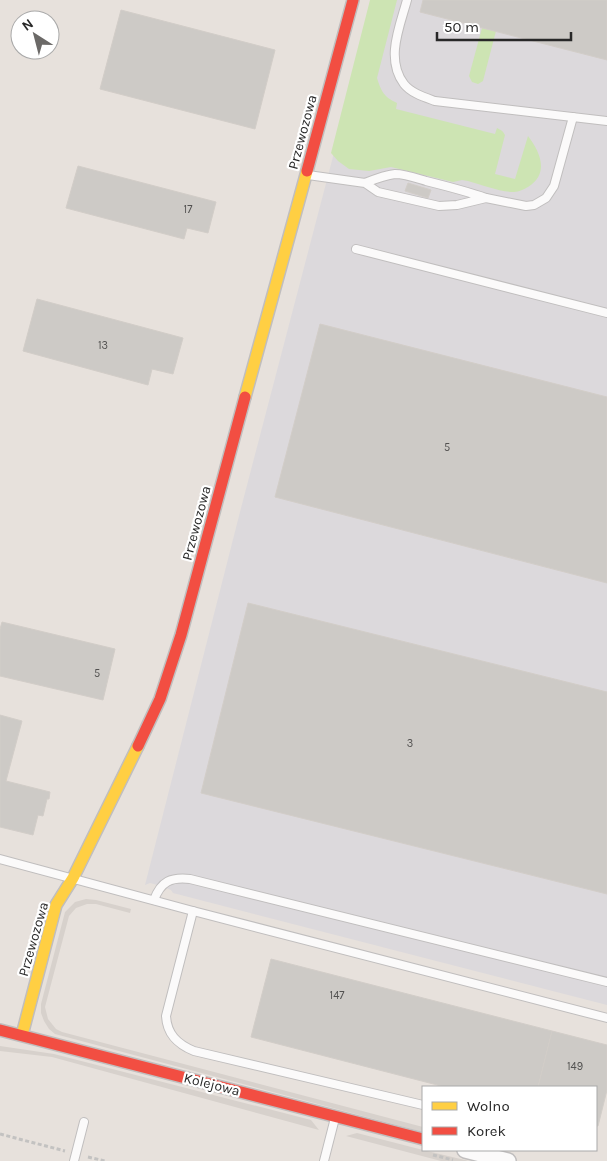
<svg xmlns="http://www.w3.org/2000/svg" width="607" height="1161" font-family="Karla,sans-serif">
  <rect width="100%" height="100%" fill="#e7e1dc"/>
  <path fill="#dcd9dc" d="M374,0H607V1005L173,893L171,890L161,886L150,883L145,885L240,512Z"/>
  <g fill="#cde4b3">
    <path d="M370,0H397L377,78C381,91 384,97 397,103L396,109L495,134L497,128C501,130 503,131 505,135L495,174L515,179L528,136C540,152 550,173 528,187C524,189 519,192 514,192C500,192 482,185 468,181L462,180L453,182L391,167L369,171L349,169L338,161L331,153Z"/>
    <path d="M482,28L496,31L483,81L478,84L472,82L469,76Z"/>
  </g>
  <g fill="#d7d1cc">
    <path d="M86,899L96,900L131,909L130,913L96,904H87L76,908L69,916L45,1007L48,1019L56,1029L62,1032L423,1127V1132L55,1034L49,1029L44,1021L41,1013V1004L65,912L75,902Z"/>
    <path d="M0,1046L54,1054L311,1120L319,1130L52,1057L0,1051Z"/>
    <path d="M357,1133L423,1150L469,1161H441L346,1136Z"/>
  </g>
  <g fill="#cdcac6" stroke="#d2cdc8">
    <path d="M423,0H607V60L420,12Z"/>
    <path d="M121,10L275,50L255,129L100,89Z"/>
    <path d="M78,166L216,202L208,233L187,228L184,239L66,208Z"/>
    <path d="M408,183L431,190L428,198L405,191Z"/>
    <path d="M37,299L183,338L173,374L152,369L148,385L23,351Z"/>
    <path d="M320,324L607,397V583L275,497Z"/>
    <path d="M248,603L607,692V894L201,793Z"/>
    <path d="M2,622L115,649L103,700L0,676V629Z"/>
    <path d="M0,715L22,721L6,781L50,792L49,799H47L43,816L38,815L33,835L0,827Z"/>
    <path d="M271,959L552,1031L538,1087H445L251,1037Z"/>
    <path d="M552,1031L607,1045V1090L598,1126H596V1087H538Z"/>
  </g>
  <g fill="none" stroke-linecap="round" stroke-linejoin="round">
    <defs>
      <g id="lane">
        <path d="M407,0C400,26 385,59 404,84C411,93 424,97 435,101L607,121"/>
        <path d="M308,175L365,183L378,192L439,206L457,205L486,198C466,191 446,186 426,181C416,178 405,174 395,174C385,175 375,179 365,183"/>
        <path d="M486,198L526,206L534,205L546,198L554,186L573,117"/>
        <path d="M356,249L607,313"/>
        <path d="M0,859L193,911L166,1016C167,1034 177,1044 194,1051L423,1105"/>
        <path d="M154,900C161,881 171,877 190,879L607,982"/>
        <path d="M193,911L607,1018"/>
        <path d="M74,1161L84,1122"/>
        <path d="M324,1161L335,1118"/>
      </g>
      <path id="street" d="M465,1150L508,1161"/>
      <g id="slow">
        <path d="M245,397L307,171"/>
        <path d="M22,1035L56,905L73,878L138,746"/>
      </g>
      <g id="jam">
        <path d="M307,171L353,0"/>
        <path d="M138,746L160,699L181,635L245,397"/>
        <path d="M0,1030L423,1139"/>
      </g>
    </defs>
    <use href="#lane" stroke="#c0bebe" stroke-width="10"/>
    <use href="#street" stroke="#c0bebe" stroke-width="18"/>
    <use href="#slow" stroke="#c0bebe" stroke-width="14"/>
    <use href="#jam" stroke="#c0bebe" stroke-width="14"/>
    <g stroke="#c3c2c1" stroke-width="3" stroke-dasharray="4 2.5" stroke-linecap="butt">
      <path d="M0,1134L65,1151"/>
      <path d="M433,1155L453,1160"/>
      <path d="M88,1157L105,1161"/>
    </g>
    <use href="#lane" stroke="#fbfafa" stroke-width="8"/>
    <use href="#street" stroke="#fbfafa" stroke-width="15"/>
    <use href="#slow" stroke="#ffcf43" stroke-width="11"/>
    <use href="#jam" stroke="#f24e42" stroke-width="11"/>
  </g>
  <g text-anchor="middle" stroke-width="4.5" stroke-linejoin="round" paint-order="stroke">
    <g font-size="11" fill="#525150">
      <text x="188" y="213">17</text>
      <text x="103" y="349">13</text>
      <text x="447" y="451">5</text>
      <text x="97" y="677">5</text>
      <text x="410" y="747">3</text>
      <text x="337" y="999">147</text>
      <text x="575" y="1070">149</text>
    </g>
    <g font-size="14" fill="#282828" stroke="#fff">
      <text transform="translate(302 132) rotate(-75)" y="5">Przewozowa</text>
      <text transform="translate(196 523) rotate(-75)" y="5">Przewozowa</text>
      <text transform="translate(33 939) rotate(-74)" y="5">Przewozowa</text>
      <text transform="translate(212 1084) rotate(14)" y="5">Kolejowa</text>
    </g>
  </g>
  <rect x="422" y="1086" width="175" height="65" fill="#ffffff" stroke="#a9a9a9"/>
  <rect x="432" y="1102" width="25" height="8" fill="#ffcf43" stroke="#a9a9a9"/>
  <text x="467" y="1111" font-size="15" fill="#282828">Wolno</text>
  <rect x="432" y="1127" width="25" height="8" fill="#f24e42" stroke="#a9a9a9"/>
  <text x="467" y="1136" font-size="15" fill="#282828">Korek</text>
  <g transform="translate(35 35) rotate(324)"><circle r="24" fill="#ffffff" stroke="#a9a9a9"/>
  <path d="M0-4L9 19L0 12L-9 19Z" fill="#6b6967"/>
  <text y="-8" font-size="14" font-weight="bold" text-anchor="middle" fill="#282828">N</text>
  </g>
  <path d="M437 32v8h134v-8" fill="none" stroke="#282828" stroke-width="2.5"/>
  <text x="444" y="32" font-size="15" fill="#282828" stroke="#ffffff" stroke-width="4" paint-order="stroke">50 m</text>
</svg>
